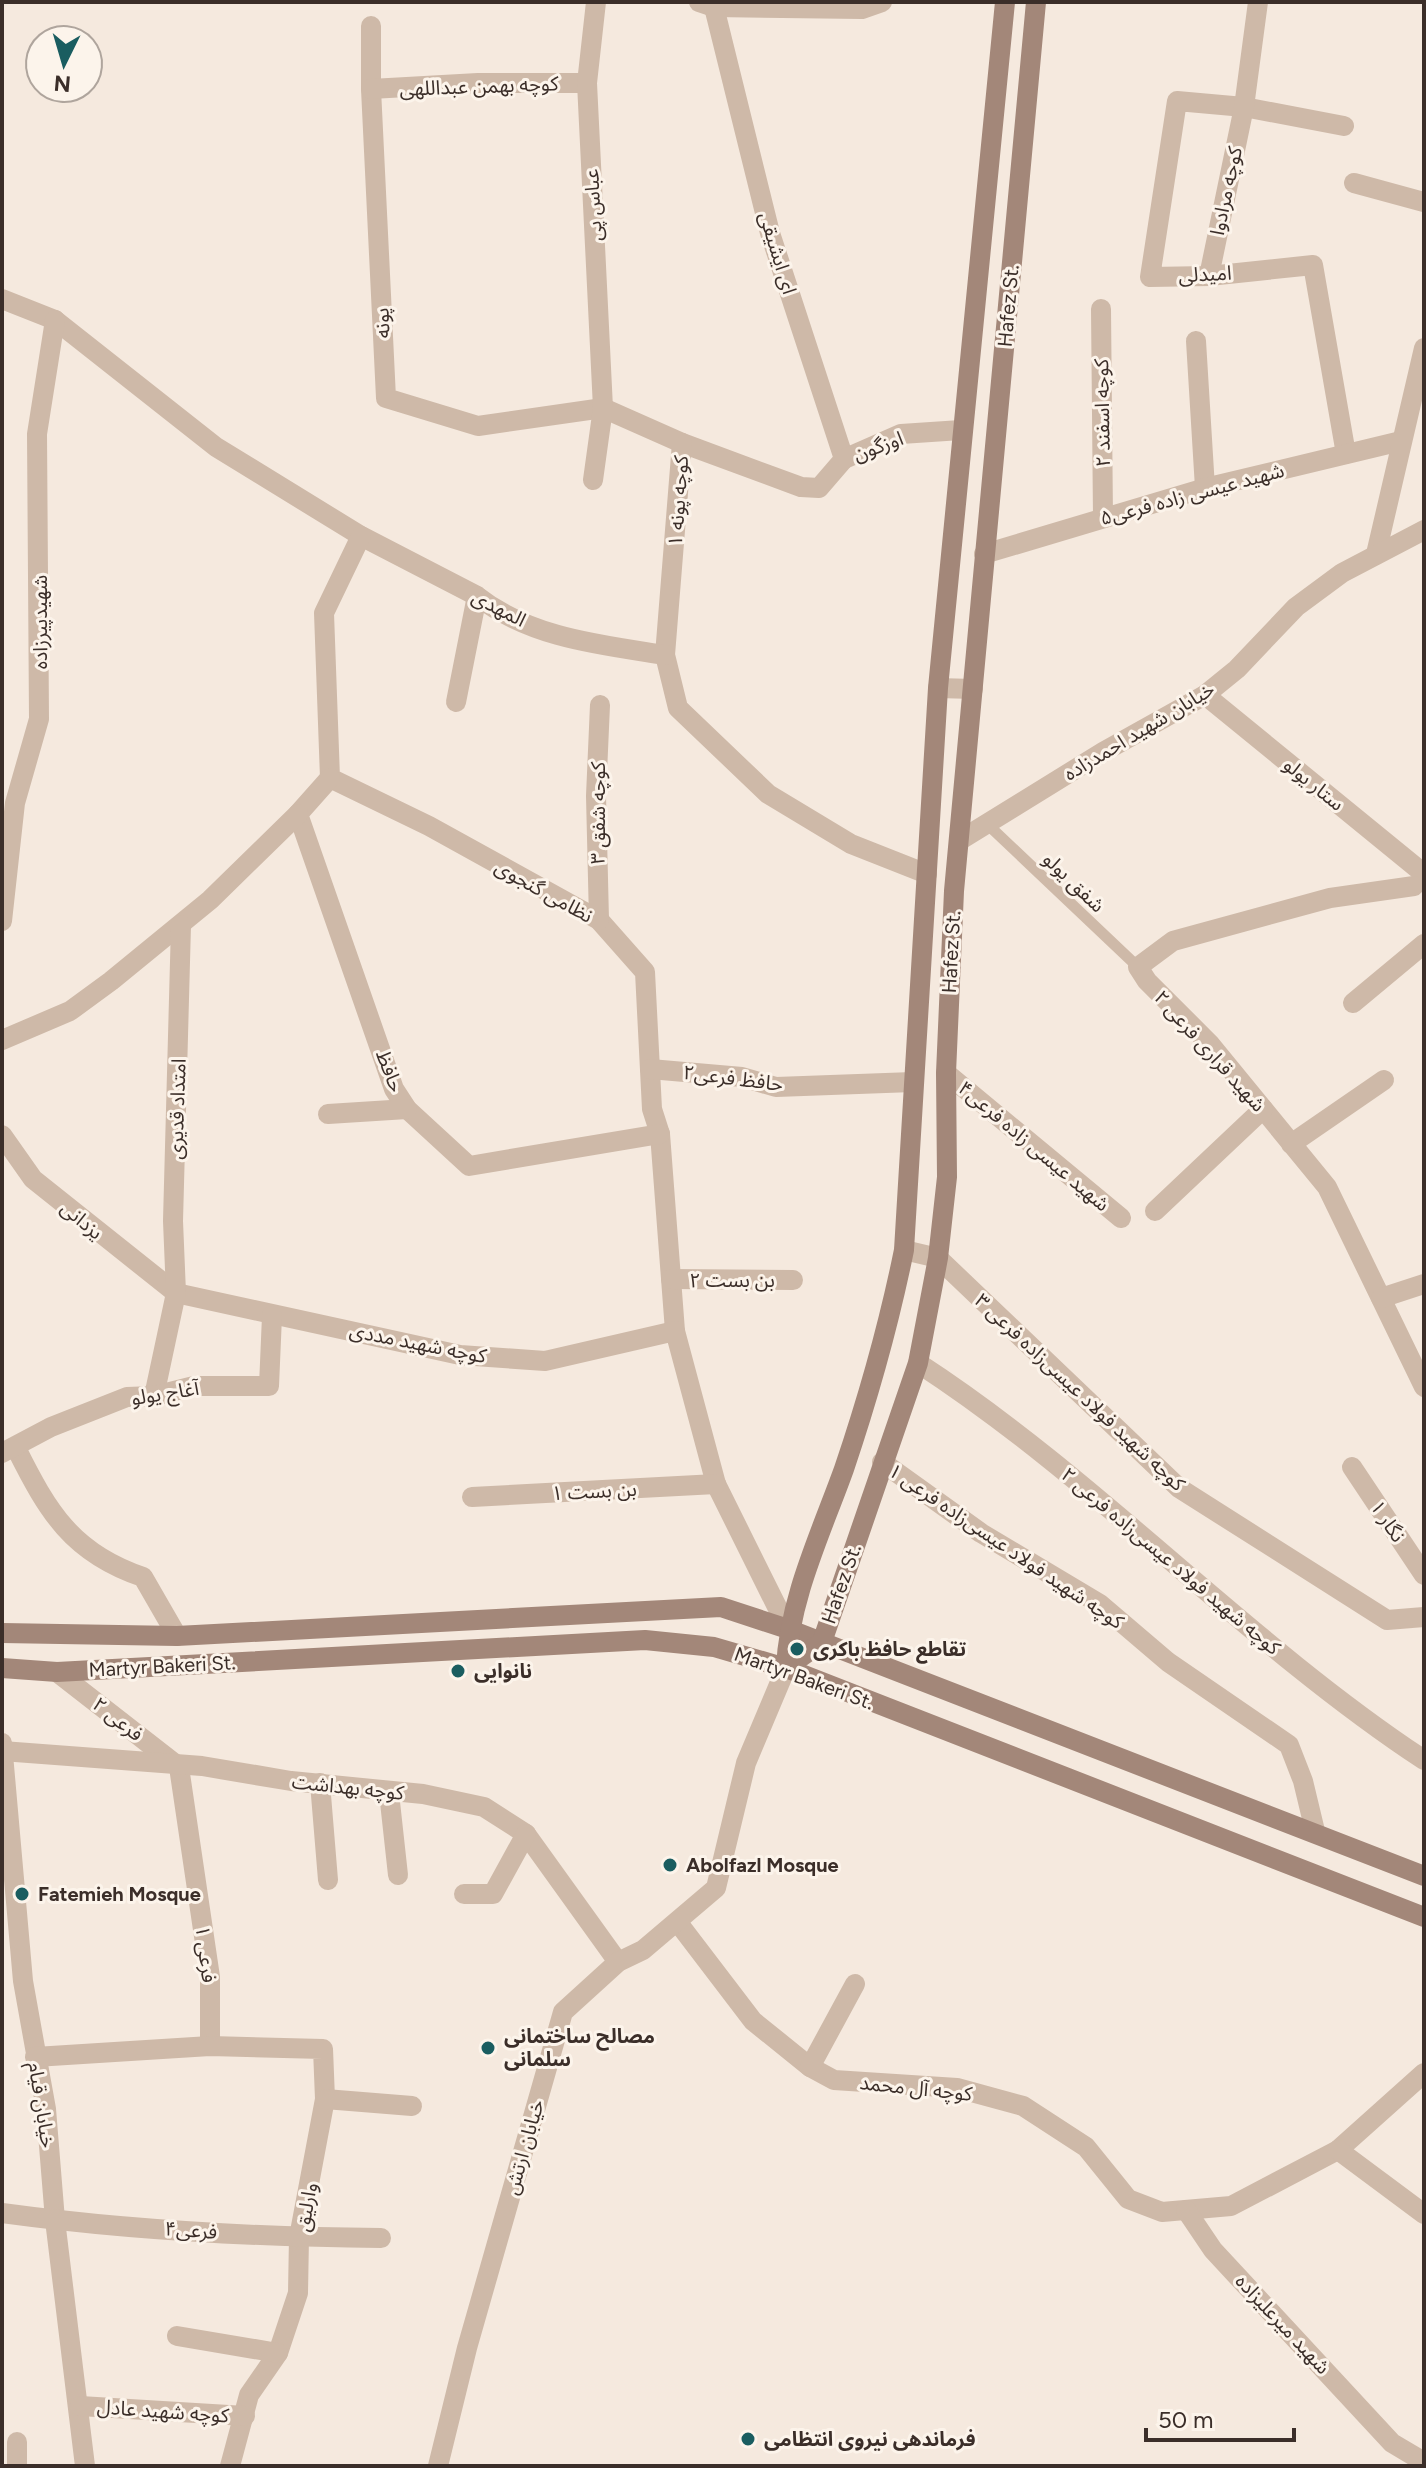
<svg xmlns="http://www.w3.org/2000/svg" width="1426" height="2468" font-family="Figtree,'Noto Sans Arabic',sans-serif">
  <rect width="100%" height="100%" fill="#f5e9de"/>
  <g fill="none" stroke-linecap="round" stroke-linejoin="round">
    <path stroke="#ceb9a8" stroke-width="11" d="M985,822L1138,967"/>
    <g stroke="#ceb9a8" stroke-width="20">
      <path d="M699,2L714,7L862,9L882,2"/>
      <path d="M714,7L770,233L844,459L819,488L801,487L682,443L665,655L678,708L768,794L851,844L927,874"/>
      <path d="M371,26V89L386,398L478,426L603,408"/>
      <path d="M371,89L478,83H587"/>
      <path d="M1344,126L1244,107L1177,101L1150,277L1209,276L1313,265L1346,454"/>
      <path d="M1354,183L1424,202"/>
      <path d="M1209,276L1244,107L1258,2"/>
      <path d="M2,299L55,320L216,447L361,536L477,596C530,638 601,645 665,655"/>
      <path d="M1101,309L1103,517"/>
      <path d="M1196,341L1205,488"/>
      <path d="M603,408L682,443"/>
      <path d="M844,459L901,434L961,430"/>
      <path d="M593,480L603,408L587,83L596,2"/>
      <path d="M361,536L324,613L330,778L429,826L599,920L645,972L652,1109L660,1134L675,1331"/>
      <path d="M984,554L1205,488L1401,441"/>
      <path d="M1376,554L1424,348"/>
      <path d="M938,688L973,689"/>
      <path d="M1205,695L1423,873"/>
      <path d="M456,702L477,596"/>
      <path d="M330,778L298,814L394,1089L407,1109L469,1166L660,1134"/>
      <path d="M962,839L1103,752L1205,695L1237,669L1296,607L1342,573L1424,530"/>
      <path d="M1414,886L1330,898L1173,941L1138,967L1147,981L1210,1044L1327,1187L1424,1387"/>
      <path d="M599,920L596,796L600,705"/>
      <path d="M2,921L15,803L39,719L37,434L55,320"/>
      <path d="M1353,1003L1424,944"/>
      <path d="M2,1040L70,1011L111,981L210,900L298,814"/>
      <path d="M650,1069L742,1077L776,1087L913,1082"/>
      <path d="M946,1073L1121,1218"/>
      <path d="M328,1114L407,1109"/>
      <path d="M2,1135L33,1179L176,1293L460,1355L545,1361L675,1331L716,1484L788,1629"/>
      <path d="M1291,1144L1384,1080"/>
      <path d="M1155,1211L1263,1109"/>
      <path d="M904,1250L938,1258L1179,1488L1387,1620L1424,1617"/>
      <path d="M671,1279L793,1280"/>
      <path d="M1381,1298L1424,1284"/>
      <path d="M918,1363C1098,1480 1245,1642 1424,1760"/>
      <path d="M154,1396L176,1293L173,1221L181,925"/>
      <path d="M16,1448C48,1512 72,1553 143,1577L177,1636"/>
      <path d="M2,1453L51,1427L127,1397L154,1396L194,1386H269L272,1316"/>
      <path d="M882,1462L981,1533L1100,1604L1168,1662L1289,1745L1303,1781L1315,1831"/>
      <path d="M1352,1467L1424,1575"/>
      <path d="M472,1497L716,1484"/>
      <path d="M57,1672L179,1767L210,1977V2046"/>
      <path d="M2,1743L23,1981L46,2109L55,2220L85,2466"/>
      <path d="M2,1751L202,1766L291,1781L423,1794L484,1807L526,1834L618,1962"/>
      <path d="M320,1783L328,1880"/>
      <path d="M389,1793L398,1875"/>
      <path d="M464,1894H493L526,1834"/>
      <path d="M679,1924L753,2021L810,2067L834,2080L957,2088L1023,2106L1086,2147L1128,2199L1162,2212L1231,2206L1338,2150L1424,2073"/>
      <path d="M35,2057L210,2046L323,2049L325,2099L299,2237L298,2293L278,2353L249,2395L230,2466"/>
      <path d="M810,2067L855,1984"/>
      <path d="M325,2099L412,2106"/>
      <path d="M1338,2150L1424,2214"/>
      <path d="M1186,2210L1213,2250L1392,2443L1424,2462"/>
      <path d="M2,2213C127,2230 255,2237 381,2238"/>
      <path d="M177,2336L278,2353"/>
      <path d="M80,2406L245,2416"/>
      <path d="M17,2442V2466"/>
      <path d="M438,2466L467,2348L563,2012L618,1962L643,1950L716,1888L746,1763L786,1668"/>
    </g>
    <g stroke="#a38779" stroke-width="20">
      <path d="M2,1633L177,1636L721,1607L788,1629L1424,1876"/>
      <path d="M2,1668L57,1672L645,1640L714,1647L786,1668L1424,1917"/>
      <path d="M786,1668L822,1642L918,1363L938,1258L947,1177L946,1073L954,891L1036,2"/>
      <path d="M786,1668C789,1599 821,1533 844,1469C868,1398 889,1324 904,1250L938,688L1005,2"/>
    </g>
  </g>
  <g fill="#1a5d60" stroke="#fcf4eb" stroke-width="3">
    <circle cx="797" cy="1649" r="8"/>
    <circle cx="458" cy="1671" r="8"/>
    <circle cx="670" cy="1865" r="8"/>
    <circle cx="22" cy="1894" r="8"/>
    <circle cx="488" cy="2048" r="8"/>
    <circle cx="748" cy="2439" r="8"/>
  </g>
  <g text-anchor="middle" stroke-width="6" stroke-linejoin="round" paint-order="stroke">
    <g font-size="20" fill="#3b2e29" stroke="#fcf4eb">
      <text transform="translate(479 86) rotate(-2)" y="7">کوچه بهمن عبداللهی</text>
      <text transform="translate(1226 191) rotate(-78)" y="7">کوچه مرادوا</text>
      <text transform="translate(593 205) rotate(-93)" y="7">عباس پی</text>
      <text transform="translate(778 253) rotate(73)" y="7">ای ایشیقی</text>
      <text transform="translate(1205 274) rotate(-3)" y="7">امیدلی</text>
      <text transform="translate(1008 306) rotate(-85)" y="7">Hafez St.</text>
      <text transform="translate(382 323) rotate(-93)" y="7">پونه</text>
      <text transform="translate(1102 413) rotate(-91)" y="7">کوچه اسفند ۲</text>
      <text transform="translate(878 446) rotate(-20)" y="7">اوزگون</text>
      <text transform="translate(1192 494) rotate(-15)" y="7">شهید عیسی زاده فرعی۵</text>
      <text transform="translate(678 501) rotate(-86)" y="7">کوچه پونه ۱</text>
      <text transform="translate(499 608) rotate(27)" y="7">المهدی</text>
      <text transform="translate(40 622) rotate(-90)" y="7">شهیدپیرزاده</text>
      <text transform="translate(1139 731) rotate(-31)" y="7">خیابان شهید احمدزاده</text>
      <text transform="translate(1314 784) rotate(39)" y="7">ستار یولو</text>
      <text transform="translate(598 813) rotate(-90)" y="7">کوچه شفق ۳</text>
      <text transform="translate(1074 882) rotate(44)" y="7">شفق یولو</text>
      <text transform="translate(544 891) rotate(29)" y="7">نظامی گنجوی</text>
      <text transform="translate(951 952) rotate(-87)" y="7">Hafez St.</text>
      <text transform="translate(1210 1051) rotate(48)" y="7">شهید قراری فرعی ۲</text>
      <text transform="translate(390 1071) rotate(69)" y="7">حافظ</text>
      <text transform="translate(733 1078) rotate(7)" y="7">حافظ فرعی۲</text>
      <text transform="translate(177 1109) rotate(-88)" y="7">امتداد قدیری</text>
      <text transform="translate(1034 1146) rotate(40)" y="7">شهید عیسی زاده فرعی۴</text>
      <text transform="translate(82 1220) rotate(40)" y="7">یزدانی</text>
      <text x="732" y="1287">بن بست ۲</text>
      <text transform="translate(418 1343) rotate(11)" y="7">کوچه شهید مددی</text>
      <text transform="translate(1080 1392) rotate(43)" y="7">کوچه شهید فولاد عیسی‌زاده فرعی ۳</text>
      <text transform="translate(165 1393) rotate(-9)" y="7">آغاج یولو</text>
      <text transform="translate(594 1491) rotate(-3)" y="7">بن بست ۱</text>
      <text transform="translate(1388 1521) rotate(56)" y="7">نگار ۱</text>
      <text transform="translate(1006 1546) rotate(34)" y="7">کوچه شهید فولاد عیسی‌زاده فرعی ۱</text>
      <text transform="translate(1171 1561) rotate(40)" y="7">کوچه شهید فولاد عیسی‌زاده فرعی ۲</text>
      <text transform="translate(841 1584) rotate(-71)" y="7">Hafez St.</text>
      <text transform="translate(162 1666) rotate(-3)" y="7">Martyr Bakeri St.</text>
      <text transform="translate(804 1678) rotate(20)" y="7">Martyr Bakeri St.</text>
      <text transform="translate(118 1719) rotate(38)" y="7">فرعی ۲</text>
      <text transform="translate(348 1787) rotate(6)" y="7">کوچه بهداشت</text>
      <text transform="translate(206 1954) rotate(83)" y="7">فرعی ۱</text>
      <text transform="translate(916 2088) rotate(6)" y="7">کوچه آل محمد</text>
      <text transform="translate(42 2105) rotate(81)" y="7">خیابان قیام</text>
      <text transform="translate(524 2147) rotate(-74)" y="7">خیابان ارتش</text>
      <text transform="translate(306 2207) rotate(-80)" y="7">وارلیق</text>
      <text transform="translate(191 2230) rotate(4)" y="7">فرعی۴</text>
      <text transform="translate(1283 2324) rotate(47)" y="7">شهید میرعلیزاده</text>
      <text transform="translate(163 2411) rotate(4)" y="7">کوچه شهید عادل</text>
    </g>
    <g font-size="20" font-weight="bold" fill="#3b2e29" stroke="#fcf4eb" text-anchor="start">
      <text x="813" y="1656">تقاطع حافظ باکری</text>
      <text x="474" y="1678">نانوایی</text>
      <text x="686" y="1872">Abolfazl Mosque</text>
      <text x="38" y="1901">Fatemieh Mosque</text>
      <text x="504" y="2043">مصالح ساختمانی<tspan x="504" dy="23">سلمانی</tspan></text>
      <text x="764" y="2446">فرماندهی نیروی انتظامی</text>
    </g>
  </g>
  <rect width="1426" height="2468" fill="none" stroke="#3b2e29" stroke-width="8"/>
  <g transform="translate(64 64) rotate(185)"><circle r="38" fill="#fcf4eb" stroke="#afa59d" stroke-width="2"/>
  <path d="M0-6L14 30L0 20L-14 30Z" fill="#1a5d60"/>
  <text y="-12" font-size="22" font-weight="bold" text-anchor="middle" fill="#3b2e29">N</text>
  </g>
  <path d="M1146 2428v12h148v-12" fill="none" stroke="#3b2e29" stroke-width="4"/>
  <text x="1158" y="2428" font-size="24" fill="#3b2e29" stroke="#fcf4eb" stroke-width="6" paint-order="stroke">50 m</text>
</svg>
